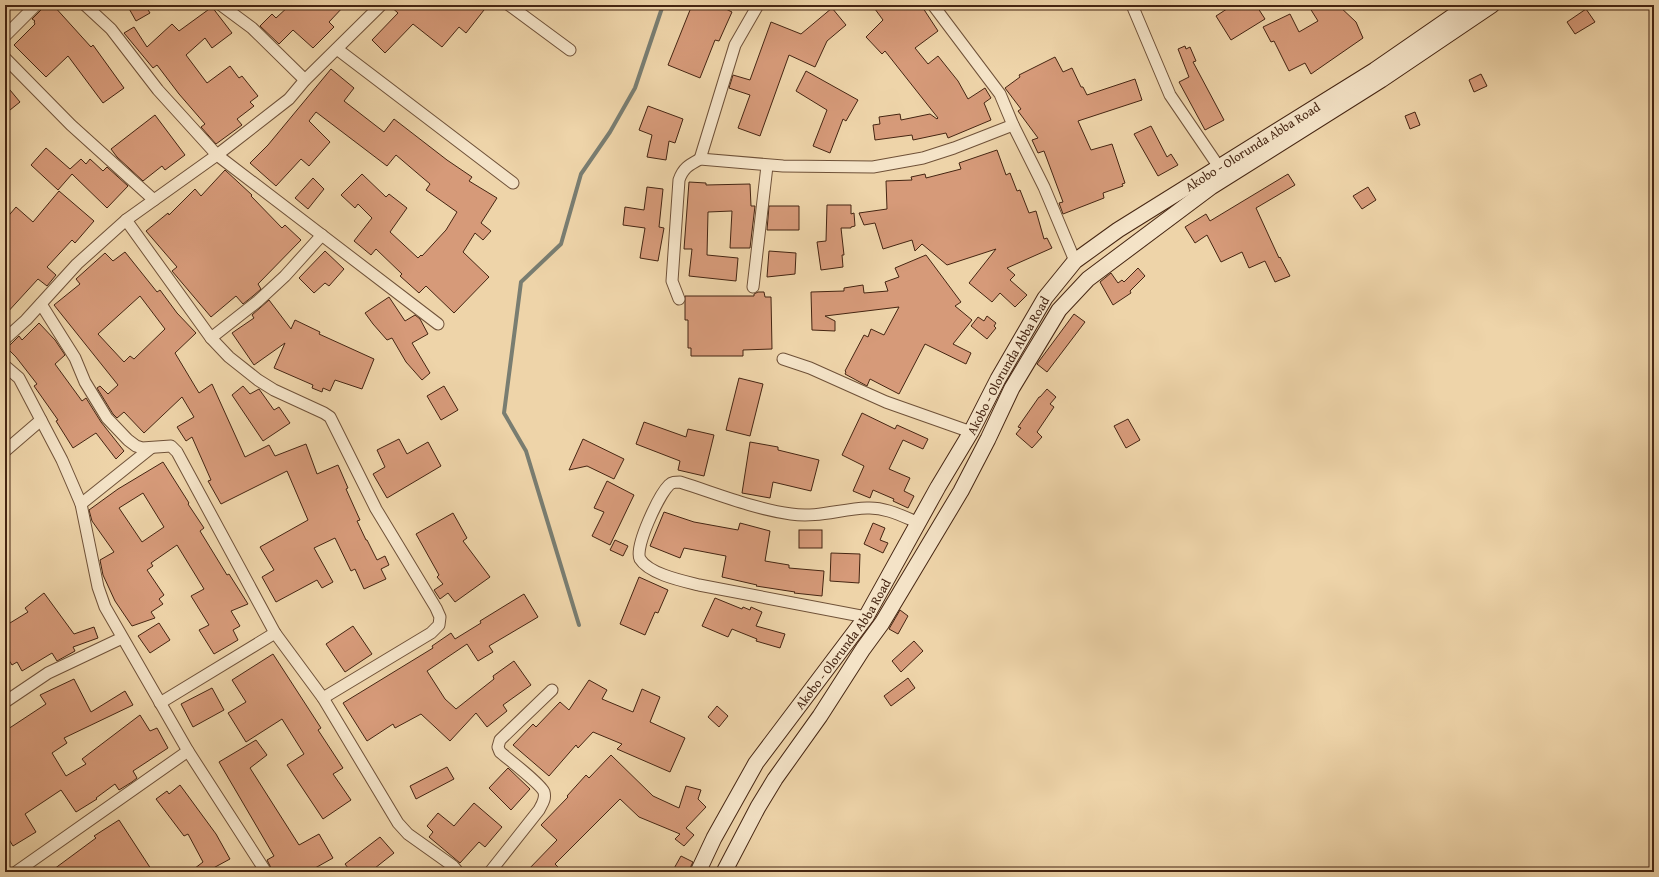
<svg xmlns="http://www.w3.org/2000/svg" width="1659" height="877" font-family="'Gentium Book Plus',serif">
  <rect width="100%" height="100%" fill="#eed4a9"/>
  <filter id="stains"><feTurbulence type="fractalNoise" baseFrequency=".005" numOctaves="4"/><feColorMatrix values="0 0 0 0 .2 0 0 0 0 .09 0 0 0 0 .02 0 0 0 .5 -.17"/></filter>
  <radialGradient id="worn" r=".72"><stop offset=".6" stop-color="#630" stop-opacity="0"/><stop offset="1" stop-color="#630" stop-opacity=".3"/></radialGradient>
  <g fill="none" stroke-linecap="round" stroke-linejoin="round">
    <path stroke="#797d71" stroke-width="4" d="M579,625L526,451L504,413L521,282L561,244L581,174L610,132L635,88L663,5"/>
  </g>
  <g fill="#d69a79" stroke="#452512" fill-rule="evenodd">
    <path d="M43,5H53L91,47L93,45L124,88L103,103L68,56L46,77L14,45L35,24L34,22L35,21L32,19L41,10Z"/>
    <path d="M127,5H145L150,13L136,21Z"/>
    <path d="M290,5H345L329,22L334,27L313,48L293,30L279,44L260,26L272,14L276,18Z"/>
    <path d="M389,5H478L484,10L466,33L459,27L442,47L413,24L385,53L372,40L398,13Z"/>
    <path d="M692,5H718L732,12L719,41L715,40L700,78L668,65Z"/>
    <path d="M872,5H921L938,31L915,48L928,64L938,56L958,81L968,99L985,88L991,98L984,103L991,120L948,138L946,133L913,140L912,135L875,140L873,125L880,124L879,117L900,114L901,120L930,114L937,119L938,118L885,51L882,54L866,37L883,20Z"/>
    <path d="M1233,5H1256L1265,19L1231,40L1216,16Z"/>
    <path d="M1308,5H1338L1356,22L1363,38L1311,74L1305,63L1289,71L1274,41L1271,42L1263,27L1290,14L1299,32L1318,21Z"/>
    <path d="M212,7L232,33L212,48L205,38L186,55L207,83L230,66L239,78L242,76L258,96L250,102L254,106L237,119L242,125L216,144L201,127L205,124L179,94L157,65L153,68L124,33L134,27L147,47L172,24L179,31Z"/>
    <path d="M832,8L846,25L827,41L815,67L789,55L760,136L738,128L750,95L729,88L733,75L750,80L771,22L801,34Z"/>
    <path d="M1586,9L1595,22L1575,34L1567,22Z"/>
    <path d="M1185,46L1186,49L1190,47L1196,61L1193,62L1224,120L1205,130L1179,82L1189,77L1178,49Z"/>
    <path d="M1055,57L1063,72L1072,68L1081,87H1083L1087,95L1135,79L1142,100L1078,121L1091,150L1112,144L1125,183L1122,184L1123,186L1103,193L1104,198L1063,214L1059,203L1063,202L1044,151L1038,153L1032,140L1038,138L1018,111L1021,109L1005,88L1020,77L1019,75Z"/>
    <path d="M331,69L354,88L344,101L384,132L394,119L447,160L472,177L469,181L497,198L481,223L491,231L483,240L475,233L463,252L489,277L454,313L426,286L419,293L400,276L402,274L376,249L371,255L354,241L372,218L358,204L355,208L341,195L362,174L386,197L389,194L407,208L390,232L418,258L421,255L422,256L446,230L457,212L426,190L430,184L396,155L387,166L316,112L309,121L330,142L309,166L301,159L276,186L250,163L268,145Z"/>
    <path d="M806,71L858,100L846,121L843,119L830,153L813,146L827,110L796,91Z"/>
    <path d="M1481,74L1487,86L1474,92L1469,80Z"/>
    <path d="M5,84L20,102L5,114Z"/>
    <path d="M648,106L683,119L675,143L669,141L666,160L647,157L652,135L639,130Z"/>
    <path d="M1415,112L1420,125L1410,129L1405,116Z"/>
    <path d="M155,115L185,155L165,170L162,166L143,181L117,157L111,149Z"/>
    <path d="M1151,126L1167,157L1171,154L1178,165L1158,176L1134,134Z"/>
    <path d="M46,148L70,169L81,159L86,164L90,159L103,171L107,167L128,186L107,208L72,174L58,190L31,165Z"/>
    <path d="M997,150L1006,175L1010,173L1017,191L1020,190L1029,213L1036,211L1044,239L1047,238L1052,248L1007,268L1015,275L1010,280L1027,295L1015,307L1000,293L992,302L969,283L996,249L947,265L922,244L915,251L912,240L883,249L875,223L864,225L859,213L887,209L886,181L912,180L911,177L925,174L926,178L961,169L959,163Z"/>
    <path d="M225,170L252,195L251,196L282,228L285,225L301,240L258,284L261,289L253,296L243,304L236,296L211,317L172,271L177,267L146,231L168,213L169,215L195,189L201,196Z"/>
    <path d="M1288,174L1295,185L1256,208L1279,258L1280,257L1290,276L1275,282L1265,261L1249,268L1242,252L1221,262L1207,235L1195,243L1185,227L1206,214L1210,221Z"/>
    <path d="M313,178L324,189L308,209L295,198Z"/>
    <path d="M689,182L706,183V185L750,184L751,206H755L750,248H730L732,211L708,212L707,255L738,258L736,281L689,276L692,249H684Z"/>
    <path d="M647,187L663,189L659,227L664,228L658,261L640,258L645,228L623,225L625,207L644,210Z"/>
    <path d="M1368,187L1376,200L1362,209L1353,196Z"/>
    <path d="M59,191L94,221L75,243L72,240L47,267L56,275L47,286L38,279L5,315V220L16,207L33,222Z"/>
    <path d="M827,205H851V214L854,213L855,226L851,227V228H841L844,255H842L843,267L821,270L817,242L826,241Z"/>
    <path d="M769,206H799V230H767Z"/>
    <path d="M325,251L344,269L329,286L325,283L314,293L299,278Z"/>
    <path d="M769,251L796,253L795,274L767,277Z"/>
    <path d="M125,252L157,292L160,290L177,313L196,333L175,353L199,393L212,384L245,457L269,445L275,456L306,444L317,474L338,465L348,488L346,489L360,520L357,521L366,540H367L377,560L385,556L389,565L381,569L386,579L364,589L355,569L351,571L335,538L314,548L333,582L322,588L317,580L276,602L262,577L274,570L260,547L308,520L287,471L221,504L208,481L211,480L192,437L186,441L177,427L194,417L182,397L144,433L124,412L117,418L113,414L97,388L100,386L108,394L118,385L54,305L80,284L76,279L105,253L113,261ZM140,296L165,329L134,359L130,356L124,362L98,334Z"/>
    <path d="M926,255L961,302L955,306L972,320L953,344L971,353L966,364L925,344L899,394L870,379L867,386L845,374L846,372L845,371L864,335L868,337L871,329L884,335L899,307L825,316L835,321V331L812,330L811,292L844,291V288L863,285L864,293L888,291L885,282L899,277L895,268Z"/>
    <path d="M1138,268L1145,276L1130,291L1131,293L1113,305L1100,282L1111,273L1118,283L1122,280L1124,282Z"/>
    <path d="M758,292H764L765,297H771L772,349L743,350V356H691V348H688V320H685V296H754V294Z"/>
    <path d="M389,297L405,321L415,315L420,319L428,334L412,343L430,373L422,380L406,362L392,338L387,340L373,324L365,313Z"/>
    <path d="M269,300L291,329L295,320L320,332L319,334L374,359L362,389L335,380L330,391L323,388L322,392L312,388L313,385L274,368L285,343L254,365L232,333L254,318L252,315Z"/>
    <path d="M1074,314L1085,322L1047,372L1037,364Z"/>
    <path d="M987,316L996,323L994,326L996,328L987,339L971,326L978,317L984,321Z"/>
    <path d="M39,323L55,340L65,355L55,364L82,401L86,398L101,422L124,451L116,459L96,433L73,448L56,421L58,420L34,386L37,384L16,357L7,348L19,336L22,340Z"/>
    <path d="M739,378L763,384L750,436L726,430Z"/>
    <path d="M243,386L250,394L259,389L274,410L279,407L290,423L263,441L232,395Z"/>
    <path d="M444,386L458,410L441,420L427,396Z"/>
    <path d="M1047,389L1056,397L1050,404L1054,407L1037,432L1042,437L1032,448L1016,434L1021,428L1018,427L1039,397H1040Z"/>
    <path d="M862,413L895,429L897,425L928,439L923,449L903,440L889,469L910,478L904,491L914,496L908,508L893,501L894,499L873,490L870,498L853,491L864,466L842,455Z"/>
    <path d="M1128,419L1140,440L1126,448L1114,426Z"/>
    <path d="M644,422L686,437L688,429L714,435L704,476L678,470L680,461L636,444Z"/>
    <path d="M399,439L407,454L428,442L441,466L387,498L373,474L385,467L377,450Z"/>
    <path d="M583,439L624,459L614,479L587,466L569,470Z"/>
    <path d="M750,442L778,447V450L819,460L811,491L773,482L770,498L742,493Z"/>
    <path d="M163,462L189,503L188,504L204,528L200,531L227,575L229,574L248,604L231,611L240,626L233,630L238,640L214,654L199,630L209,625L191,596L204,589L177,545L151,563L153,566L147,570L164,595L159,599L163,604L151,612L155,618L132,626L115,601L103,575L100,560L114,552L92,521L89,510L118,489ZM143,493L164,527L142,542L119,508Z"/>
    <path d="M607,481L634,495L610,545L592,536L604,512L594,508Z"/>
    <path d="M664,512L694,522L738,530L740,523L770,531L765,561L789,565V568L824,571L822,596L794,593L795,592L756,586L757,585L722,577L726,556L684,548L680,558L650,546Z"/>
    <path d="M453,513L467,538L463,541L490,577L455,602L448,593L440,599L434,590L443,584L437,577L439,575L416,534Z"/>
    <path d="M873,523L885,528L880,540L888,543L883,553L864,544Z"/>
    <rect x="799" y="530" width="23" height="18"/>
    <path d="M615,540L628,546L623,556L610,550Z"/>
    <path d="M831,553L860,554L859,583L830,581Z"/>
    <path d="M639,577L668,590L658,613L655,612L645,635L620,624Z"/>
    <path d="M44,593L74,634L94,627L98,638L73,647L75,651L57,661L52,653L22,671L17,662L12,665L5,654V626L28,612L25,608Z"/>
    <path d="M524,594L538,617L489,646L493,652L478,661L467,644L427,671L445,699L456,709L494,679L493,676L514,661L531,685L503,705L507,711L487,727L476,713L450,741L421,714L395,728L393,724L367,741L343,703L433,648L432,646L451,633L455,639L481,623L480,621Z"/>
    <path d="M715,598L742,609L743,607L750,610L751,607L762,612L756,626L785,634L780,648L756,641L757,639L732,629L728,637L702,626Z"/>
    <path d="M900,610L908,616L898,634L889,629Z"/>
    <path d="M159,623L170,640L150,653L138,636Z"/>
    <path d="M353,626L372,654L345,672L326,644Z"/>
    <path d="M914,641L923,651L901,672L892,661Z"/>
    <path d="M273,654L321,728L318,730L343,768L333,774L351,800L323,819L287,765L304,754L282,719L246,742L228,713L246,702L232,680Z"/>
    <path d="M908,678L915,688L891,706L884,696Z"/>
    <path d="M74,679L91,712L125,691L133,705L64,738L67,743L52,753L66,776L86,764L82,759L140,715L150,731L157,728L168,748L133,771L137,778L132,782L119,790L115,784L96,798L97,799L76,812L61,790L25,814L36,832L13,846L5,833V731L46,704L40,695Z"/>
    <path d="M589,680L607,690L602,699L633,712L642,689L660,697L650,722L685,738L670,772L617,749L622,744L593,732L578,748L576,745L549,776L513,745L533,724L536,727L560,702L569,710Z"/>
    <path d="M212,688L224,710L193,727L181,704Z"/>
    <path d="M717,706L728,716L719,727L708,717Z"/>
    <path d="M256,740L267,755L250,768L299,845L319,834L333,858L308,872H273L267,860L274,856L219,762Z"/>
    <path d="M611,755L653,796L679,808L686,786L701,790L698,799L706,807L686,828L694,835L684,846L675,839L680,834L639,817L620,799L555,864L563,872H526L557,840L541,825L568,797L567,796L586,775L589,778Z"/>
    <path d="M447,767L454,779L416,799L410,786Z"/>
    <path d="M508,768L530,789L511,810L489,788Z"/>
    <path d="M180,785L216,834L230,859L206,872H190L203,862L188,834L184,836L156,799L167,791L169,794Z"/>
    <path d="M474,803L502,827L485,847L479,842L460,863L429,837L433,832L427,826L438,813L454,826Z"/>
    <path d="M119,820L153,872H50L96,838L94,836Z"/>
    <path d="M380,837L394,853L370,872H351L345,864Z"/>
    <path d="M681,856L693,862L688,872H672Z"/>
  </g>
  <g fill="none" stroke-linecap="round" stroke-linejoin="round">
    <defs>
      <g id="minor">
        <path d="M85,5L111,29L158,90L217,155L438,324"/>
        <path d="M221,5L252,28L305,80"/>
        <path d="M509,5L570,50"/>
        <path d="M933,5L1000,94L1013,125L1044,187L1075,261"/>
        <path d="M1132,5L1170,95L1219,167"/>
        <path d="M5,36L36,5"/>
        <path d="M337,49L513,183"/>
        <path d="M5,58L71,125L154,200"/>
        <path d="M700,159L735,45L758,5"/>
        <path d="M126,220L211,338L229,357L258,380L274,390L324,413L330,417L376,509L436,608L440,617L439,625L431,633L323,698"/>
        <path d="M753,287L767,166"/>
        <path d="M679,299L672,281L679,180C683,168 689,165 700,159L783,166L873,167L923,158L954,148L1013,125"/>
        <path d="M41,304L75,358L85,382L107,418L128,440L136,446L142,448L171,446L177,452L275,633L323,698L398,823L408,834L453,866L458,872"/>
        <path d="M211,338L258,301L285,276L322,235"/>
        <path d="M5,339L26,320L77,264L126,220L217,155L289,99L305,80L381,5"/>
        <path d="M783,359L810,368L886,402L971,432"/>
        <path d="M5,366L19,378L62,460L75,490L81,504L98,587L105,607L188,751L266,872"/>
        <path d="M5,451L41,420"/>
        <path d="M81,504L151,448"/>
        <path d="M866,617L699,585C683,581 649,574 640,559C634,547 659,495 669,485C672,482 675,482 680,482C715,493 754,509 791,514C817,518 841,509 867,508C885,507 902,516 919,523"/>
        <path d="M5,702L48,673L122,638"/>
        <path d="M160,703L275,633"/>
        <path d="M16,872L188,751"/>
        <path d="M490,872L539,810C542,804 546,799 544,792C541,784 508,759 500,752L498,747L500,740L552,690"/>
      </g>
      <g id="secondary">
        <path id="s1" d="M698,872L714,838L756,763L866,617L938,487L971,432L998,379L1045,298L1075,261L1118,230L1375,70L1469,5"/>
        <path d="M724,872L758,807L775,779L820,716L863,649L882,623L961,491L988,439L1012,388L1059,310L1088,279L1211,187L1381,80L1492,5"/>
      </g>
    </defs>
    <use href="#minor" stroke="#6f5138" stroke-width="13"/>
    <use href="#secondary" stroke="#452512" stroke-width="17"/>
    <use href="#minor" stroke="#f4e3c7" stroke-width="11"/>
    <use href="#secondary" stroke="#f4e3c7" stroke-width="15"/>
  </g>
  <g text-anchor="middle" stroke-width="3" stroke-linejoin="round" paint-order="stroke">
    <g font-size="13" fill="#452512" stroke="#f4e3c7">
      <text dy="5" stroke="none"><textPath href="#s1" startOffset="931">Akobo - Olorunda Abba Road</textPath></text>
      <text dy="5" stroke="none"><textPath href="#s1" startOffset="595">Akobo - Olorunda Abba Road</textPath></text>
      <text dy="5" stroke="none"><textPath href="#s1" startOffset="271">Akobo - Olorunda Abba Road</textPath></text>
    </g>
  </g>
  <rect width="1659" height="877" fill="none" stroke="#eed4a9" stroke-width="20"/>
  <rect x="6" y="6" width="1647" height="865" fill="none" stroke="#452512" stroke-width="2"/>
  <rect x="10" y="10" width="1639" height="857" fill="none" stroke="#452512"/>
  <rect width="100%" height="100%" filter="url(#stains)"/>
  <rect width="100%" height="100%" fill="url(#worn)"/>
</svg>
